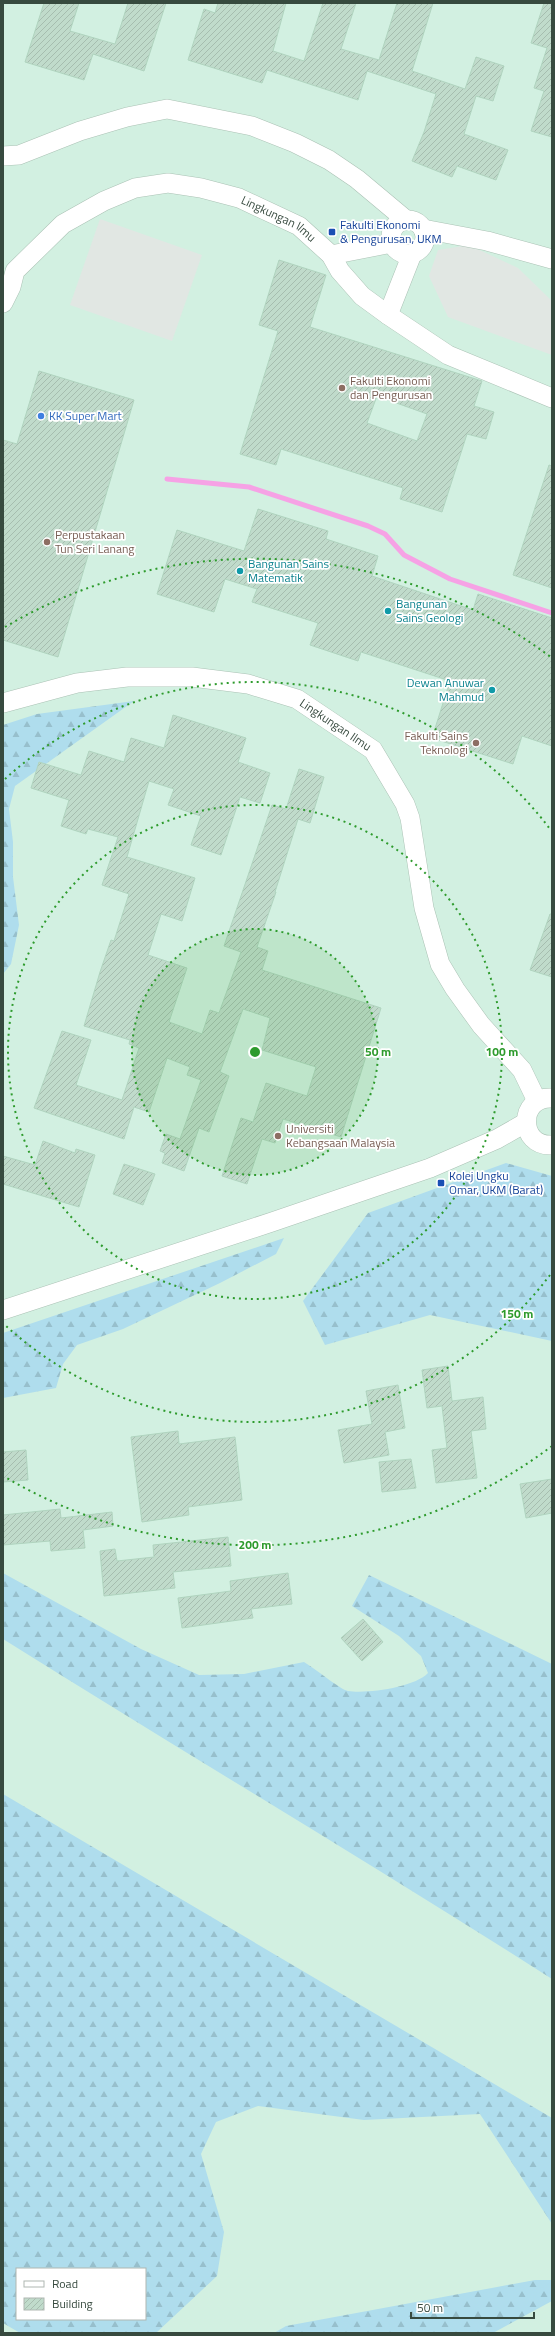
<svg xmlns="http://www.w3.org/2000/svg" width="555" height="2336" font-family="'Titillium Web',sans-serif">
  <defs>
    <pattern id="forest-firs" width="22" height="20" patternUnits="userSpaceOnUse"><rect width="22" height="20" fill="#afdded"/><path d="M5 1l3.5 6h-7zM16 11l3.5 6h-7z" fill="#97bfcc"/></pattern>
    <pattern id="building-hatch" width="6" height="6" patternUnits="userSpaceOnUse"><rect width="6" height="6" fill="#c0dbcb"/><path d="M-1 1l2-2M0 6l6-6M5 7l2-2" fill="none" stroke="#a6bdaf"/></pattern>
  </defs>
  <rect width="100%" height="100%" fill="#e9f6ef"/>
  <path fill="#d2f0e1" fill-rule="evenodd" d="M3,3H552V2333H3ZM17,2269H145V2319H17Z"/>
  <g fill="url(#forest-firs)" fill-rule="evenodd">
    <path d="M134,701L15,786L9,809L13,842V877L19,925L11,964L3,974V725L37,714Z"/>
    <path d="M506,1163L552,1176V1341L430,1315L325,1345L303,1301L368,1213Z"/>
    <path d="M284,1238L276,1254L220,1283L123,1329L77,1345L63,1364L56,1388L3,1398V1333Z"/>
    <path d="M3,1573L141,1649L199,1675L244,1674L304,1662C313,1667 341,1690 348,1691C368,1694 415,1687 428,1673L421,1656L399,1636L352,1606L369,1575L552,1664V1979C370,1863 185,1753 3,1639Z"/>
    <path d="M3,1794L552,2118V2224L480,2114L364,2120L258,2106L216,2122L201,2154L224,2232L217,2276L156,2333H20L3,2323ZM17,2269H145V2319H17Z"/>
    <path d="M535,2280H552V2301L493,2333H274L286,2326Z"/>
  </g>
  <g fill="#e1e7e3">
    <path d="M100,219L202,255L172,341L70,305Z"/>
    <path d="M469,245L518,268L552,301V355L448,317L429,276L438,250Z"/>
  </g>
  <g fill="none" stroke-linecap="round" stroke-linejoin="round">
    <path stroke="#f6a2e5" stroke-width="5" d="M167,479L249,487L368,526L385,534L404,555L450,579L552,613"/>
  </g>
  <g fill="url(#building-hatch)" stroke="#b0d4bf" fill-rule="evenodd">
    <path d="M44,3H79L70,31L115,44L128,3H166L144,71L93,54L84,80L25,62Z"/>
    <path d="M218,3H286L273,51L304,61L323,3H356L341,49L379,60L397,3H433L412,71L465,89L476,57L504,66L493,101L476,96L464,134L508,150L496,180L457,166L452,177L412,161L424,132L436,94L367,71L358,100L267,70L262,83L188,60L204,9L215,13Z"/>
    <path d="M544,3H552V137L531,131L544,91L534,88L547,48L531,43Z"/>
    <path d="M279,260L326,275L310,327L482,381L474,406L494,412L486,439L467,434L442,512L400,499L403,488L281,449L276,465L240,454L278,331L259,325ZM377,396L427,414L417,441L367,423Z"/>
    <path d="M39,371L134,400L58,657L3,640V440L17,444Z"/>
    <path d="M549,465L552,466V588L513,575Z"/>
    <path d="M258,509L328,531L326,539L378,556L372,576L473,610L478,594L552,618V746L522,736L513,764L432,738L450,681L361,652L358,661L310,645L318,623L252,602L257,589L225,579L214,612L157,594L177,530L244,551Z"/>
    <path d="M173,715L246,738L238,762L270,773L260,803L240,797L221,855L191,845L201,816L168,805L174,789L149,781L127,857L195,878L182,921L161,914L148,955L187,968L169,1022L202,1034L210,1010L219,1013L241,952L224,946L272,805L286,809L299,769L324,777L310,823L298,819L275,892H276L257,947L268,951L262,970L381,1008L341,1137L283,1119L275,1143L262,1139L247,1184L222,1176L241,1118L253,1122L266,1083L307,1096L316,1067L262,1050L270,1018L243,1009L220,1072L229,1076L209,1132L199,1128L184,1171L162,1163L165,1153L160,1151L166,1134L180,1139L201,1080L187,1075L190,1067L167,1058L149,1112L134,1107L124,1139L34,1108L62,1031L91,1040L76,1085L122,1100L139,1048L129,1044L130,1040L84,1026L100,972L111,940L114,941L129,894L102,885L118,837L88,829L86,834L61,826L69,800L31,788L39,762L81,775L89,751L124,762L131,738L164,748Z"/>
    <path d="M550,914H552V977L530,970Z"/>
    <path d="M43,1141L75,1153L76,1149L95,1155L79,1207L3,1184V1156L35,1165Z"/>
    <path d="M124,1164L155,1174L143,1205L113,1194Z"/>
    <path d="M448,1366L452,1401L483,1397L486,1429L471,1431L477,1478L436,1483L432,1450L447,1448L442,1406L427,1408L422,1370Z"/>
    <path d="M398,1385L405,1428L385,1432L389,1455L344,1463L338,1430L372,1424L366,1391Z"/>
    <path d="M178,1431L179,1444L235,1437L242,1500L188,1507L189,1515L142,1522L131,1437Z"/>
    <path d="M26,1450L28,1480L3,1482V1452Z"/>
    <path d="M411,1459L416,1488L382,1492L379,1462Z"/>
    <path d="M552,1479V1513L526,1518L520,1484Z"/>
    <path d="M60,1509L61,1518L112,1512L113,1526L83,1530L85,1548L51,1551L50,1541L3,1545V1515Z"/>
    <path d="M228,1537L231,1566L173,1572L175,1588L104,1596L100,1551L115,1549L117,1561L154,1557L153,1545Z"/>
    <path d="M288,1573L292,1604L251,1609L253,1618L182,1628L178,1598L231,1591L230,1581Z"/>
    <path d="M363,1619L383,1642L362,1661L341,1638Z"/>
  </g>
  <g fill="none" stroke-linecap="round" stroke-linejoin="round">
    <defs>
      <g id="minor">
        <path d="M3,156L19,155L80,131L127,117L167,109L252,126L295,143L329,160L357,179L406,220"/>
        <circle cx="408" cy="237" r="17"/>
        <path d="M423,229L487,241L552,259"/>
        <path d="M331,255L392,243"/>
        <path id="s1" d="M3,303L11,287L15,271L63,224L104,201L135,188L168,183L201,188L239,198L299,226L331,255L340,271L362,296L388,315L448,355L552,398"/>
        <path d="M388,315L412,254"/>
        <path id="s2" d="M3,703L77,683L127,677H192L248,684L297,699L373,750L405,804L410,818L424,908L440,964L455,989L481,1025L522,1070L537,1101"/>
        <path d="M552,1098C518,1096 518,1147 552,1145"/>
        <path d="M3,1310L272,1222L430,1168L497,1139L525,1123"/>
      </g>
    </defs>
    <use href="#minor" stroke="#abc2b5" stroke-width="20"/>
    <use href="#minor" stroke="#fff" stroke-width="19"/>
  </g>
  <circle cx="255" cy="1052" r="123" fill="#2e9b2d" fill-opacity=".12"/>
  <g fill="none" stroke="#2e9b2d" stroke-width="2" stroke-dasharray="2 4">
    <circle cx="255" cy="1052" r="123"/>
    <circle cx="255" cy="1052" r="247"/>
    <path d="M550 1275A370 370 0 0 1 5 1325M5 779A370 370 0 0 1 550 829"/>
    <path d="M552 1446A493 493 0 0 1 5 1477M5 627A493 493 0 0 1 552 658"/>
  </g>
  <g fill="#1a4fb4" stroke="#fff" stroke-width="1.5">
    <rect x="328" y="228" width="8" height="8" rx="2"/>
    <rect x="437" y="1179" width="8" height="8" rx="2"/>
  </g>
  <g fill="#8d6e63" stroke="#fff" stroke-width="1.5">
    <circle cx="342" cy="388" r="4"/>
    <circle cx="47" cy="542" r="4"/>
    <circle cx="476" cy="743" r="4"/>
    <circle cx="278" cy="1136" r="4"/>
  </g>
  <circle fill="#3f7fe0" stroke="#fff" stroke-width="1.5" cx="41" cy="416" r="4"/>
  <g fill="#0f9aa8" stroke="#fff" stroke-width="1.5">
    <circle cx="240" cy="571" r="4"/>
    <circle cx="388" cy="611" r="4"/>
    <circle cx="492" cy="690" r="4"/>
  </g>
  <g text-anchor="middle" stroke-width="3.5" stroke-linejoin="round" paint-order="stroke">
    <g font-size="12" fill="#374a3f" stroke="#fff">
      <text dy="4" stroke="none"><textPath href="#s1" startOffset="333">Lingkungan Ilmu</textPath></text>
      <text dy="4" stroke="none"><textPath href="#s2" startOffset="346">Lingkungan Ilmu</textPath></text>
    </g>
    <g font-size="12" fill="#164399" stroke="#fff" text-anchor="start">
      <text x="340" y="229">Fakulti Ekonomi<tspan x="340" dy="14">&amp; Pengurusan, UKM</tspan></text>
      <text x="449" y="1180">Kolej Ungku<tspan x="449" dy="14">Omar, UKM (Barat)</tspan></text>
    </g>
    <g font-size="12" fill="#785e54" stroke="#fff" text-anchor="start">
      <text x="350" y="385">Fakulti Ekonomi<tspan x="350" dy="14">dan Pengurusan</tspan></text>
      <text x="55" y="539">Perpustakaan<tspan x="55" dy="14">Tun Seri Lanang</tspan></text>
      <text x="468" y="740" text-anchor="end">Fakulti Sains<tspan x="468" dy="14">Teknologi</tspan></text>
      <text x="286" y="1133">Universiti<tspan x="286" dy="14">Kebangsaan Malaysia</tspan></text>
    </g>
    <g font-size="12" fill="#366cbe" stroke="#fff" text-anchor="start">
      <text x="49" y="420">KK Super Mart</text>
    </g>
    <g font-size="12" fill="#0d838f" stroke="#fff" text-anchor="start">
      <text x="248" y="568">Bangunan Sains<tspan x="248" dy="14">Matematik</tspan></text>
      <text x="396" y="608">Bangunan<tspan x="396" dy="14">Sains Geologi</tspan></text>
      <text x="484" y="687" text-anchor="end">Dewan Anuwar<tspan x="484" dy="14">Mahmud</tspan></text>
    </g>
  </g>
  <circle cx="255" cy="1052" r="6" fill="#2e9b2d" stroke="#fff" stroke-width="2"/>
  <g font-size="12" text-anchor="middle" font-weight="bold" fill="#2e9b2d" stroke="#fff" stroke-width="3.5" stroke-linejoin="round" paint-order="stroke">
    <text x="378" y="1056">50 m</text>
    <text x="502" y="1056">100 m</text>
    <text x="517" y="1318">150 m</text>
    <text x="255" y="1549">200 m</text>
  </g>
  <rect width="555" height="2336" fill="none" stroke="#374a3f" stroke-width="8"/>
  <rect x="16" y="2268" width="130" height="52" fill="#ffffff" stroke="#afb7b2"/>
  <rect x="24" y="2281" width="20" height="6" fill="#ffffff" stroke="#afb7b2"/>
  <text x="52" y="2288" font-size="12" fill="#374a3f">Road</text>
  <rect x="24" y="2298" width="20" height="12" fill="url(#building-hatch)" stroke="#afb7b2"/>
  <text x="52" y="2308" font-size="12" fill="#374a3f">Building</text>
  <path d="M411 2312v6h123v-6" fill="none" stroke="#374a3f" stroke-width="2"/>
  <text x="417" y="2312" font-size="12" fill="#374a3f" stroke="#ffffff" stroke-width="3" paint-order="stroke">50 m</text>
</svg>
